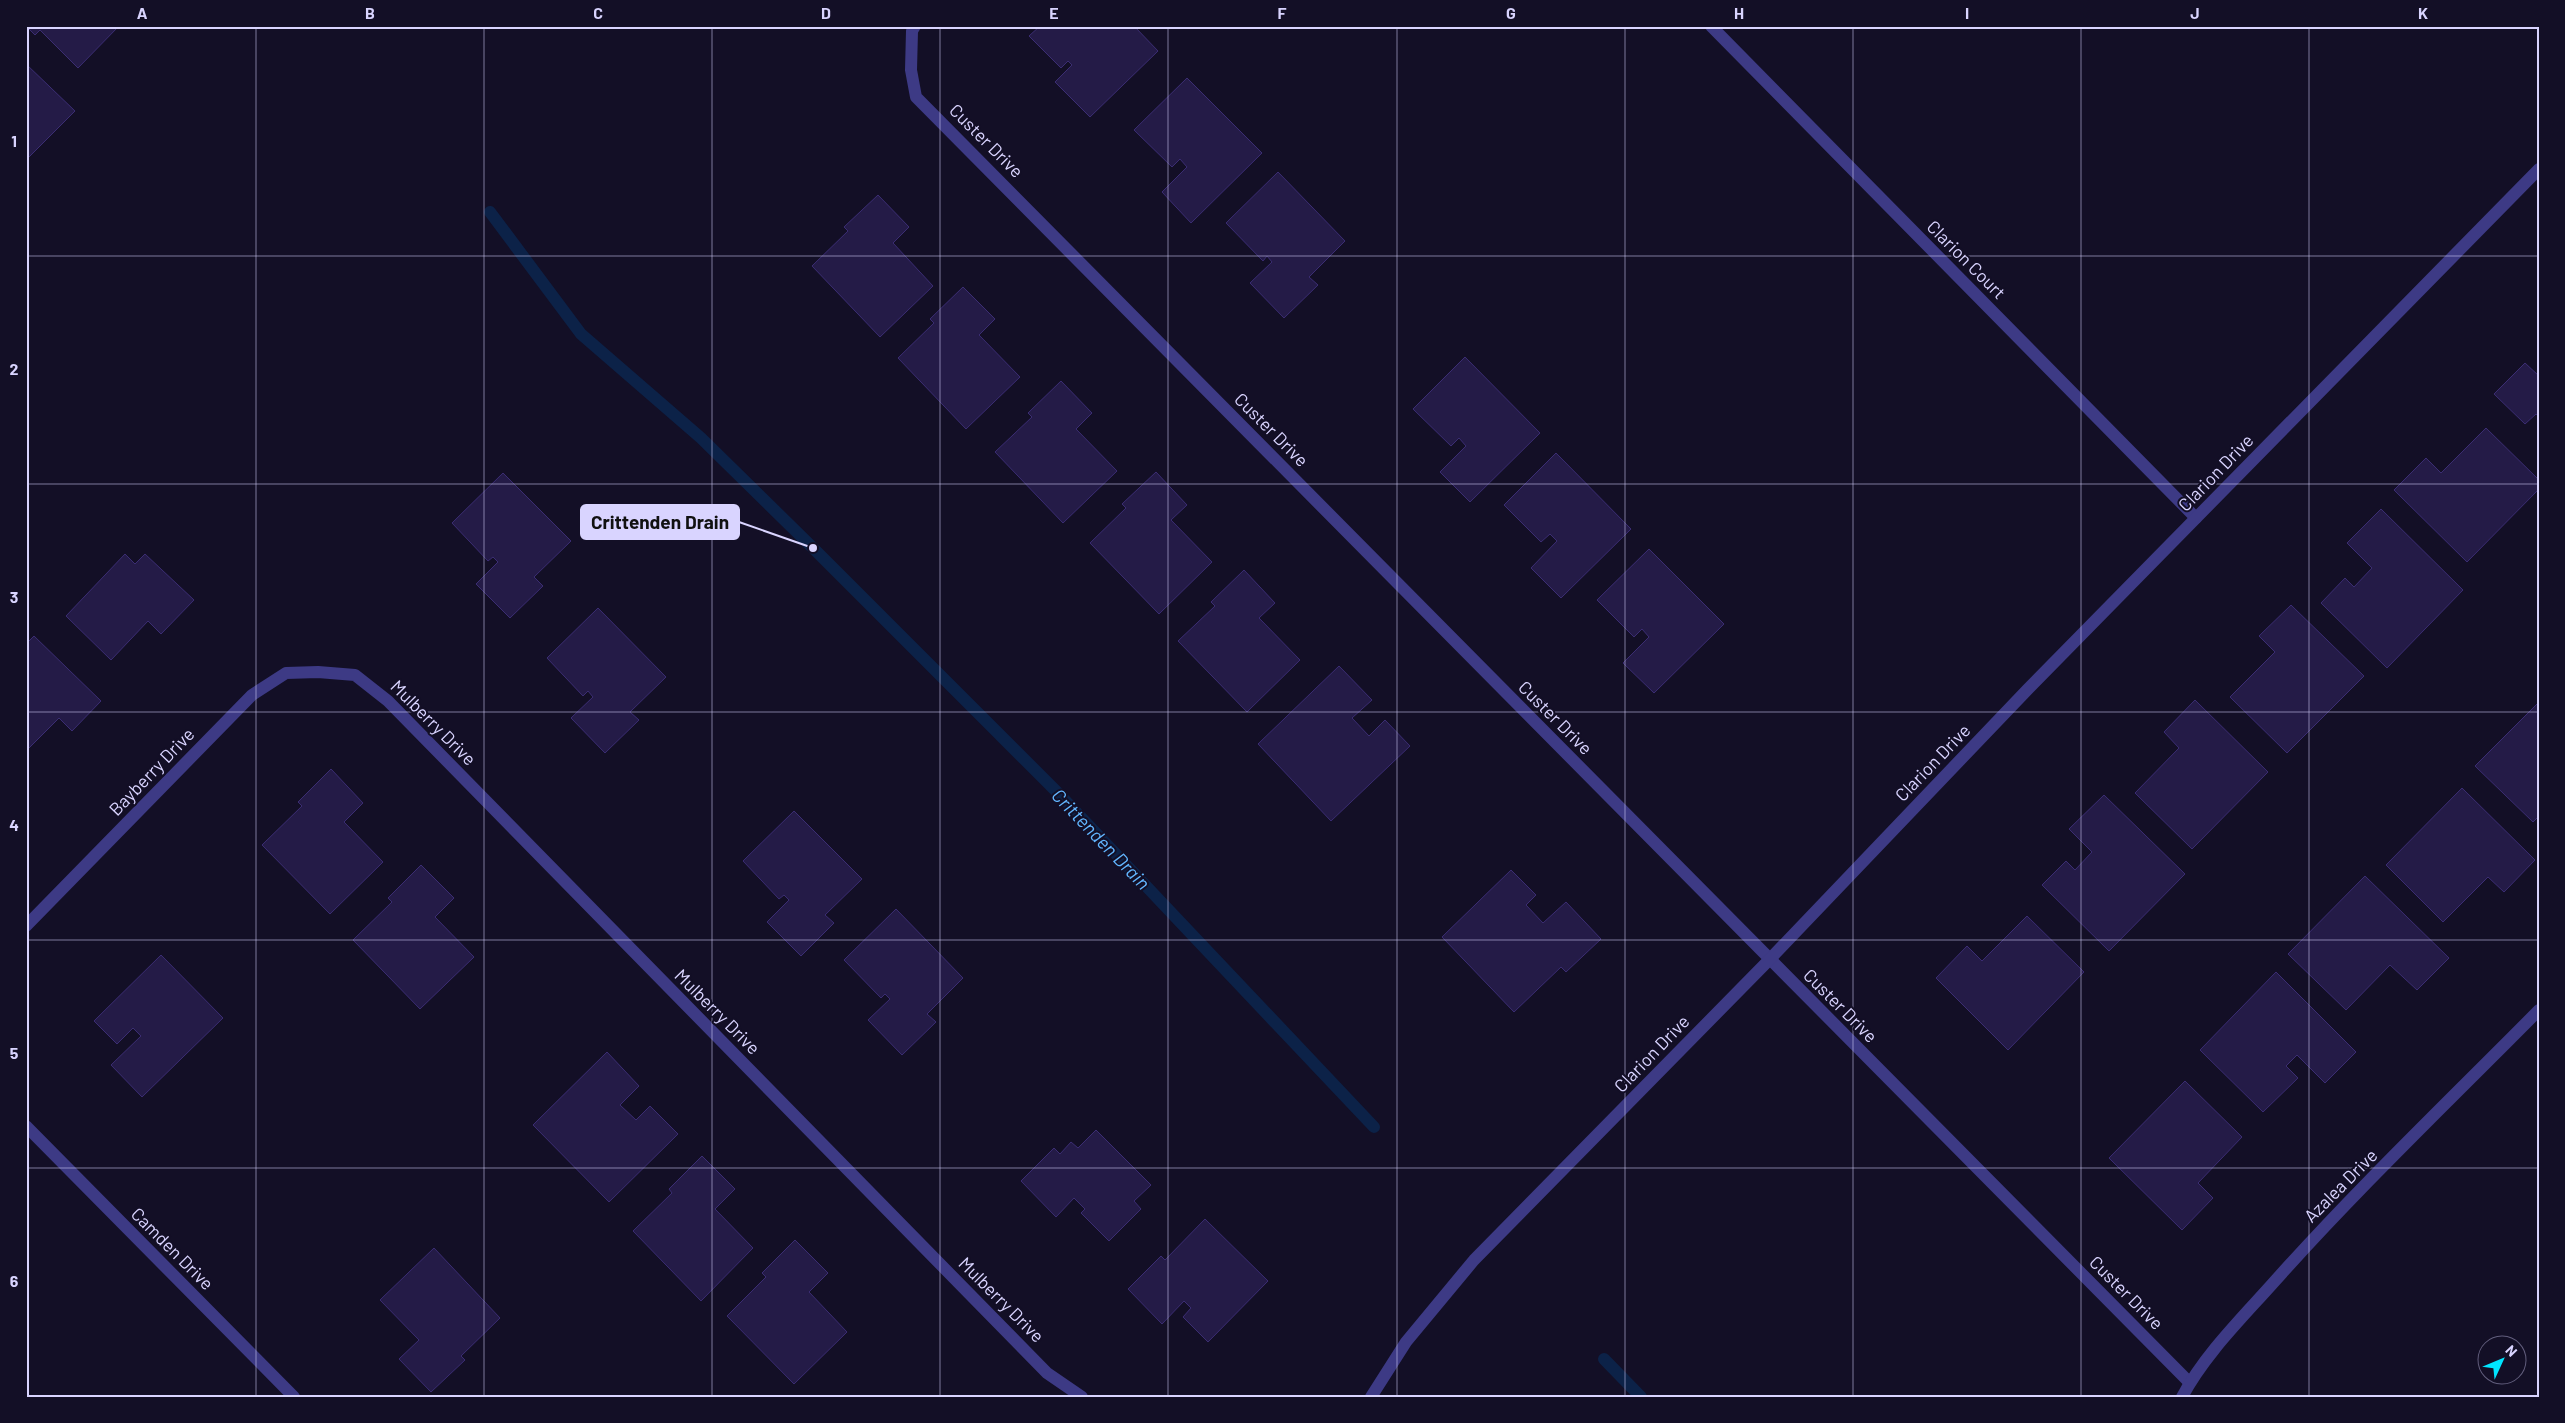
<svg xmlns="http://www.w3.org/2000/svg" width="2565" height="1423" font-family="Barlow,sans-serif">
  <rect width="100%" height="100%" fill="#130f26"/>
  <g fill="none" stroke-linecap="round" stroke-linejoin="round">
    <g stroke="#0c2248" stroke-width="12">
      <path d="M490,212L581,334L701,438L813,548L1060,795L1374,1127"/>
      <path d="M1604,1359L1641,1397"/>
    </g>
  </g>
  <g fill="#241b47" stroke="#3b2d73">
    <path d="M26,26H119L78,68L40,30L35,35Z"/>
    <path d="M1040,26H1134L1158,51L1090,117L1055,82L1072,65L1068,61L1061,68L1029,36Z"/>
    <path d="M26,64L75,111L26,160Z"/>
    <path d="M1187,78L1262,153L1191,223L1162,192L1187,167L1180,159L1172,167L1134,130Z"/>
    <path d="M1278,172L1345,241L1309,277L1318,285L1284,318L1250,283L1272,262L1267,256L1263,261L1226,223Z"/>
    <path d="M878,195L909,227L893,243L933,286L880,337L812,266L848,231L844,227Z"/>
    <path d="M963,287L995,319L979,335L1020,377L966,429L898,358L934,323L930,319Z"/>
    <path d="M1465,357L1540,433L1470,502L1440,472L1466,446L1459,438L1451,446L1413,409Z"/>
    <path d="M2525,363L2539,376V417L2536,414L2525,424L2494,394Z"/>
    <path d="M1061,381L1092,413L1076,429L1117,471L1063,523L995,452L1032,417L1028,413Z"/>
    <path d="M2486,428L2539,480V489L2467,562L2394,490L2426,458L2441,473Z"/>
    <path d="M1556,453L1631,529L1561,598L1531,568L1557,541L1550,534L1541,542L1504,505Z"/>
    <path d="M1156,472L1187,505L1171,520L1212,562L1159,614L1090,543L1126,508L1122,504Z"/>
    <path d="M503,473L571,541L534,577L543,586L510,618L476,584L498,562L493,557L488,561L452,523Z"/>
    <path d="M2381,509L2463,590L2387,668L2321,603L2345,578L2354,587L2372,568L2347,543Z"/>
    <path d="M1649,549L1724,624L1654,693L1623,663L1649,637L1642,629L1634,637L1597,600Z"/>
    <path d="M125,554L135,564L145,554L194,600L161,634L148,621L111,660L66,616Z"/>
    <path d="M1244,570L1275,603L1259,618L1300,660L1247,712L1178,641L1215,606L1211,602Z"/>
    <path d="M2291,605L2364,676L2287,753L2230,697L2275,652L2259,636Z"/>
    <path d="M598,608L666,677L630,712L639,720L605,753L571,718L593,697L588,691L583,696L547,658Z"/>
    <path d="M34,636L101,701L72,731L59,718L26,751V644Z"/>
    <path d="M1339,666L1372,700L1352,718L1369,736L1385,720L1410,746L1331,821L1258,744Z"/>
    <path d="M2195,700L2268,772L2192,849L2135,793L2179,748L2164,732Z"/>
    <path d="M2539,702V816L2533,822L2475,766Z"/>
    <path d="M331,769L363,803L344,822L383,862L330,914L262,845L302,806L298,802Z"/>
    <path d="M2462,788L2535,860L2504,892L2488,877L2443,922L2386,865Z"/>
    <path d="M2104,795L2185,874L2109,951L2042,885L2066,861L2075,870L2092,852L2069,829Z"/>
    <path d="M794,811L862,879L825,915L834,923L801,956L767,922L789,900L784,895L779,899L743,861Z"/>
    <path d="M421,865L454,898L435,917L474,957L420,1009L353,940L392,902L388,898Z"/>
    <path d="M1511,870L1536,895L1526,905L1543,923L1566,902L1601,939L1566,972L1561,967L1514,1012L1442,937Z"/>
    <path d="M2365,876L2449,958L2417,990L2390,965L2346,1010L2288,954Z"/>
    <path d="M896,909L963,978L927,1014L936,1022L902,1055L868,1020L890,999L885,994L881,998L844,960Z"/>
    <path d="M2027,916L2084,972L2008,1050L1936,978L1967,946L1982,961Z"/>
    <path d="M161,955L223,1018L142,1097L111,1065L141,1036L133,1028L117,1044L94,1021Z"/>
    <path d="M2276,972L2356,1052L2325,1083L2297,1055L2286,1066L2298,1078L2263,1112L2200,1050Z"/>
    <path d="M607,1052L639,1086L620,1105L636,1120L650,1106L678,1134L609,1202L533,1125Z"/>
    <path d="M2185,1081L2242,1137L2198,1183L2213,1198L2182,1230L2109,1158Z"/>
    <path d="M1096,1130L1151,1185L1134,1201L1141,1209L1109,1241L1081,1213L1085,1209L1074,1198L1056,1217L1021,1181L1054,1148L1060,1154L1071,1142L1078,1148Z"/>
    <path d="M702,1156L735,1189L715,1209L753,1248L701,1301L633,1231L672,1193L669,1189Z"/>
    <path d="M1205,1219L1268,1281L1208,1342L1183,1317L1191,1308L1184,1301L1162,1324L1128,1289L1161,1256L1165,1260Z"/>
    <path d="M795,1240L828,1273L809,1292L847,1332L794,1384L727,1316L766,1277L762,1273Z"/>
    <path d="M434,1248L500,1318L461,1356L465,1360L431,1392L399,1359L419,1340L380,1300Z"/>
  </g>
  <g fill="none" stroke-linecap="round" stroke-linejoin="round">
    <g stroke="#3d3a85" stroke-width="12">
      <path d="M915,26L912,31L911,70L916,97L2189,1382"/>
      <path d="M1711,26L2196,518"/>
      <path d="M26,926L252,695L286,673L318,672L355,675L388,701L1047,1373L1082,1397"/>
      <path d="M26,1126L294,1397"/>
      <path d="M1371,1397L1406,1342L1474,1260L1770,959L2028,689L2539,169"/>
      <path d="M2182,1397C2205,1354 2242,1318 2274,1282C2358,1188 2450,1100 2539,1010"/>
    </g>
  </g>
  <path fill="none" stroke="#d9d4ff" stroke-width="1" stroke-opacity="0.55" d="M256,26V1397M484,26V1397M712,26V1397M940,26V1397M1168,26V1397M1397,26V1397M1625,26V1397M1853,26V1397M2081,26V1397M2309,26V1397M26,256H2539M26,484H2539M26,712H2539M26,940H2539M26,1168H2539"/>
  <g text-anchor="middle" stroke-width="4" stroke-linejoin="round" paint-order="stroke">
    <g font-size="18" fill="#d9d4ff" stroke="#130f26">
      <text transform="translate(986 141) rotate(45)" y="6">Custer Drive</text>
      <text transform="translate(1966 260) rotate(45)" y="6">Clarion Court</text>
      <text transform="translate(1271 430) rotate(45)" y="6">Custer Drive</text>
      <text transform="translate(2216 473) rotate(-46)" y="6">Clarion Drive</text>
      <text transform="translate(1555 718) rotate(45)" y="6">Custer Drive</text>
      <text transform="translate(433 723) rotate(45)" y="6">Mulberry Drive</text>
      <text transform="translate(1933 763) rotate(-46)" y="6">Clarion Drive</text>
      <text transform="translate(152 772) rotate(-46)" y="6">Bayberry Drive</text>
      <text transform="translate(1840 1006) rotate(45)" y="6">Custer Drive</text>
      <text transform="translate(717 1012) rotate(45)" y="6">Mulberry Drive</text>
      <text transform="translate(1652 1054) rotate(-46)" y="6">Clarion Drive</text>
      <text transform="translate(2341 1186) rotate(-45)" y="6">Azalea Drive</text>
      <text transform="translate(172 1249) rotate(45)" y="6">Camden Drive</text>
      <text transform="translate(2126 1293) rotate(45)" y="6">Custer Drive</text>
      <text transform="translate(1001 1300) rotate(45)" y="6">Mulberry Drive</text>
    </g>
    <g font-size="19" font-style="italic" fill="#62b6ff" stroke="#130f26">
      <text transform="translate(1101 839) rotate(46)" y="7">Crittenden Drain</text>
    </g>
  </g>
  <path fill="none" stroke="#d9d4ff" stroke-width="2" d="M813 548L739 522"/>
  <circle fill="#d9d4ff" stroke="#130f26" stroke-width="2" cx="813" cy="548" r="5"/>
  <rect fill="#d9d4ff" stroke="#d9d4ff" stroke-width="2" x="581" y="505" width="158" height="34" rx="5"/>
  <g font-size="19" text-anchor="middle" font-weight="bold" fill="#111">
    <text x="660" y="529">Crittenden Drain</text>
  </g>
  <rect width="2565" height="1423" fill="none" stroke="#130f26" stroke-width="55"/>
  <g transform="translate(2502 1360) rotate(46)"><circle r="24" fill="#130f26" stroke="#625e7d"/>
  <path d="M0-4L9 19L0 12L-9 19Z" fill="#00e5ff"/>
  <text y="-8" font-size="14" font-weight="bold" text-anchor="middle" fill="#d9d4ff">N</text>
  </g>
  <rect x="28" y="28" width="2510" height="1368" fill="none" stroke="#d9d4ff" stroke-width="2"/>
  <g font-size="16" text-anchor="middle" font-weight="bold" fill="#d9d4ff">
    <text x="142" y="19">A</text>
    <text x="370" y="19">B</text>
    <text x="598" y="19">C</text>
    <text x="826" y="19">D</text>
    <text x="1054" y="19">E</text>
    <text x="1282" y="19">F</text>
    <text x="1511" y="19">G</text>
    <text x="1739" y="19">H</text>
    <text x="1967" y="19">I</text>
    <text x="2195" y="19">J</text>
    <text x="2423" y="19">K</text>
    <text x="14" y="147">1</text>
    <text x="14" y="375">2</text>
    <text x="14" y="603">3</text>
    <text x="14" y="831">4</text>
    <text x="14" y="1059">5</text>
    <text x="14" y="1287">6</text>
  </g>
</svg>
